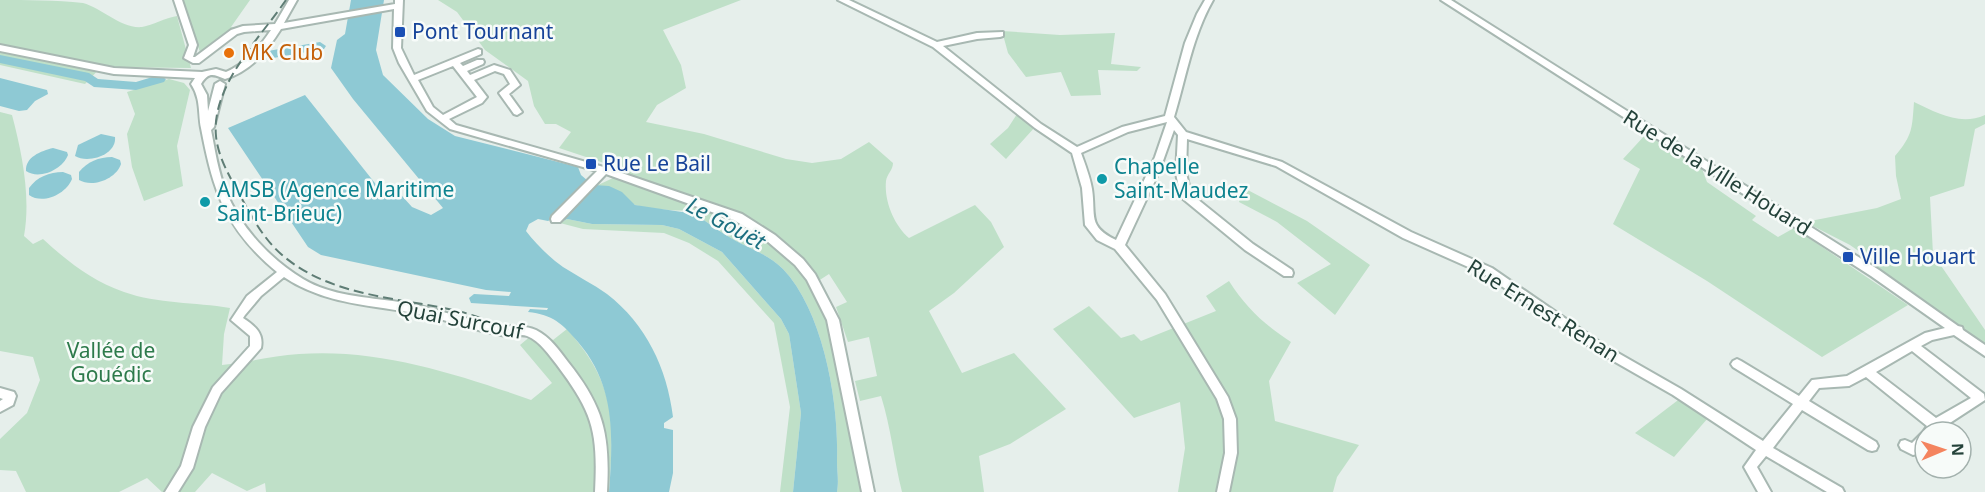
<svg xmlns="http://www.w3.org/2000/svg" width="1985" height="492" font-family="'Noto Sans',sans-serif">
  <rect width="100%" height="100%" fill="#e6efeb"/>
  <g fill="#bfe0c8">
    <path d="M0,0C27,0 56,0 83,3C102,8 121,29 142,27C153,25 165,18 177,16L191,68L101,67L85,84L0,65Z"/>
    <path d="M181,0H250L231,27L238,28L205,53L200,52Z"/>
    <path d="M438,0H741L663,30L681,65L686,88L657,105L646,122L704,134L786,159L812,163L841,159L869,142L893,163C893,170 887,174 886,181C884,201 894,225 909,238L975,205L991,222L1004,247L954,293L929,311L962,373L1014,353L1066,409L1010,444L979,456L984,492H902C894,460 891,428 881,396L860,401L855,381L877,376L869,337L848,342L836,307L847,302L829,274L812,285L830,329L862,492H837C839,480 837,472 837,460C839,404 824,312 783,269C770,256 752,249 736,241C720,232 705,221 690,210C683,212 639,208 633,204C617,193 618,186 596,186L613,178L622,169L559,148L571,132L556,124H545L534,106L528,81L485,50L457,12Z"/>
    <path d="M1002,31L1060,35L1115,33L1111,64L1141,67L1137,71L1098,70L1101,95L1071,96L1061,72L1026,77L1008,53Z"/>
    <path d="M169,79L184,83L190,90L177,146L183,186L144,201L132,167L127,134L135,114L127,92Z"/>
    <path d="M1914,102C1937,113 1960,126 1985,115V124L1975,129L1964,186L1930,197L1933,254L1985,330V351L1888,278L1870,259L1850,245L1805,222L1877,208L1901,199L1896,176L1895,156C1913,135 1912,128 1914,102Z"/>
    <path d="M0,112L12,115C22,153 31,197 24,236L33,244L43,239C67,261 92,281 124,292C158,304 195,302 230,308L224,334L222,365C248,362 273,356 299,354C377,348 458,374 531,400L552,383L520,345L538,330L553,340L567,329C617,386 614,420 609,492H266L265,483L247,491L212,473L195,492H162L147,478L119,492H26L16,471L0,470V439L27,413L40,380L33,357L0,351Z"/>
    <path d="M1017,114L1035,127L1006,159L990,144L1008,128Z"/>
    <path d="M1646,134L1702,169L1707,182L1756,216L1752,220L1778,237L1794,228L1908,305L1822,357L1707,281L1613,224L1640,169L1623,159Z"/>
    <path d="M1242,187L1307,221L1370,265L1335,315L1297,283L1331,264L1277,222L1239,202Z"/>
    <path d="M567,219L592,224L662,225L679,229L722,252L781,319L789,334L801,413L793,492H780L790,407L774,323L718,261L689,243L664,233L583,229L560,223Z"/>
    <path d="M1229,281C1246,308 1265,325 1291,342L1269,381L1275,421L1359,445L1337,477L1333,492H1178L1185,448L1180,402L1134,418L1053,329L1089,306L1121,338L1134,334L1141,341L1216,311L1206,296Z"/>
    <path d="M1686,394L1708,418L1674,457L1635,433Z"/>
  </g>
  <g fill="#8ec9d4">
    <path d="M351,0H384L376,50L383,75L428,119L455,136L578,167L581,175L588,181L554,218L548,221L538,219L529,224L526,231C536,244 550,258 563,267C577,276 593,284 607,294C646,324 667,368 673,417L664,423V428L673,430V473L669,492H609C613,437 616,386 578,342C562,323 553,315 528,312L530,309L547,310L548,308L471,303L469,298L474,294L509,296L511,292L486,290L321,255L308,247L228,128L305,95L382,192L393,186L412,207L431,215L443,208L353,99L331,68L337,40L345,34Z"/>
    <path d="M0,78L47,90L48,94L35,101L27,110L19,111L0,106Z"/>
    <path d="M101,134L115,137C117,155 88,164 75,156L78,145Z"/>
    <path d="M53,148L67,152L68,155C62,170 39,180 26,171C25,157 41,151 53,148Z"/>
    <path d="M112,157L120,160L121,164C116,179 93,188 79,180V172C87,162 99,157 112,157Z"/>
    <path d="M63,172L71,175L72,179C66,194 43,205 29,195V188C37,177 49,172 63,172Z"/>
    <path d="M594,185L609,186L622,192L635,205L682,212L690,210C705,221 720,232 736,241C752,249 770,256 783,269C824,312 839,404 837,460C837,472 839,480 837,492H793L801,413L789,334L781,319L722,252L679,229L662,225L592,224L567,219L560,223Z"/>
  </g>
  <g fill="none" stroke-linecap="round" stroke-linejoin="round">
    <g fill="#8ec9d4" fill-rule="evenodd">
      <path d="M320,42L326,46L324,49L262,60L256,56L262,52Z"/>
      <path d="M0,55L89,73L98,79L136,82L159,75L166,79L164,82L136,90L94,87L85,81L0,63Z"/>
    </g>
    <defs>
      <g id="minor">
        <path d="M174,0H182L197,45L193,57H195L231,30L243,26L275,24L289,0H297L284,23L395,4V0H403L401,48L414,75L478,49L481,50V54L460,63L463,66L477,60H483L484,62L483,64L467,71L470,75L494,65L510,70L520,85L509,94L522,112L517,115L514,114L499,93L510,84L504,74L495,71L474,80L487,97L482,103L449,119L456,125L607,168L742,214L775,235L803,259L815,274L839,320L874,492H862L827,320L807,280L795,265L767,241L734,220L606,174L560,222H552L551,219L552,216L597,171L450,129L427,111L399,63L393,48L394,9L281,29C267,51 251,71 225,79C214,75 209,71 201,84L207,95L208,111L215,84L220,81L225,84L214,127L211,130C215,150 218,172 226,191C240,227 270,259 303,279C331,296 366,297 399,302C432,307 463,319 496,325C509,328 523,324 536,330C550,337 559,350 568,362C604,407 610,435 607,492H595C598,431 593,413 557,365C549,355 540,341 527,336C522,334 515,336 509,336C503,336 497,334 491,333C467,328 444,319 420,314C373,305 326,305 284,277L261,296L245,315L243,318C255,326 264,333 261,348L221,393L205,427L193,468L178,492H165L181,466L193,427L213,387L250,346V336L231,320L247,296L277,272C225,229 213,191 201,128C198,112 201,99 191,84L195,78L114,74L0,51V45L114,68L202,72L216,69L226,72C246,63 259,48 271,30L244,32L237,34L199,63H193L184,58L189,45ZM453,66L477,97L443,115L433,107L418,80Z"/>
        <path d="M838,0H849L937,42L977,33L1003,32V36L1000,37L977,39L943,46L1041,124L1077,147L1122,127L1165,116L1185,43L1197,14L1205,0H1213C1192,37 1186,78 1174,117L1186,132L1282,162L1411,232L1492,268L1604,345L1681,389L1763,441L1793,404L1733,367L1731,364L1733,361L1737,359L1741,361L1799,396L1812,380L1847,376L1925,333L1945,328L1871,276L1441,0H1451L1879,270L1958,326L1962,327L1963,330L1985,345V356L1954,335L1932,340L1921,346L1984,394L1985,400L1936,432H1925V445L1917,454L1913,455L1901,449L1899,445L1901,441L1905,440L1912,443L1923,432L1927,426L1866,377L1849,386L1819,388L1809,401L1876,442L1878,446L1876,450L1872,451L1868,450L1802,410L1773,448L1842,488L1844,492H1827L1766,456L1757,467L1771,492H1758L1744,467L1756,450L1673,395L1596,351L1484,274L1403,238L1276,166L1187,139L1186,173L1191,194L1253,244L1292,270L1293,273L1292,276H1284L1245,250L1183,199L1179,188L1176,173L1178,135L1174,130L1159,172L1125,245L1165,294L1228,397L1236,419L1237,453L1229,492H1217L1225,453L1224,419L1217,399L1157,300L1115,249L1097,240L1085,225L1082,188L1072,153L1035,128L933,47ZM1167,122L1155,157L1116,240C1087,226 1096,216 1092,189C1090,177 1085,164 1081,153L1128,132ZM1912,351L1971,398L1936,418L1876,372Z"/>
        <path d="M0,388L14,392L16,396L13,405L0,412V401L3,399L0,398Z"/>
      </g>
    </defs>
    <use href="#minor" stroke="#a8b8b2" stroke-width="4"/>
    <use href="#minor" fill="#fff" fill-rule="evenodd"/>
    <path stroke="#5f7d75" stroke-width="2" stroke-dasharray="10 5" stroke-linecap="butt" d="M286,0C260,38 211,86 216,136C218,158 231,179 242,199C253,219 264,239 281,254C331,298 401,297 462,312C483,318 502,326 521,336"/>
  </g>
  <g fill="#1a4fb4" stroke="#f7fbf9" stroke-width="2">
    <rect x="394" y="26" width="12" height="12" rx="3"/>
    <rect x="585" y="158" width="12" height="12" rx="3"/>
    <rect x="1842" y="251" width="12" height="12" rx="3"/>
  </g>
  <circle fill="#e8710a" stroke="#f7fbf9" stroke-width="2" cx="229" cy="53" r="6"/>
  <g fill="#0f9aa8" stroke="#f7fbf9" stroke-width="2">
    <circle cx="1102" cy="179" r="6"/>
    <circle cx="205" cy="202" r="6"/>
  </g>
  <g text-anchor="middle" stroke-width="5" stroke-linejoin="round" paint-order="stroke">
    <g font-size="21" fill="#164399" stroke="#f7fbf9" text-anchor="start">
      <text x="412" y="39">Pont Tournant</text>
      <text x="603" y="171">Rue Le Bail</text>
      <text x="1860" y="264">Ville Houart</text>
    </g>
    <g font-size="21" fill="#c56008" stroke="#f7fbf9" text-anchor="start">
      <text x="241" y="60">MK Club</text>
    </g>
    <g font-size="21" fill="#0d838f" stroke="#f7fbf9" text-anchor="start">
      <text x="1114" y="174">Chapelle<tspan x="1114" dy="24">Saint-Maudez</tspan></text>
      <text x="217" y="197">AMSB (Agence Maritime<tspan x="217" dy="24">Saint-Brieuc)</tspan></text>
    </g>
    <g font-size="21" fill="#24423a" stroke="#f7fbf9">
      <text transform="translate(1717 173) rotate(32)" y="7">Rue de la Ville Houard</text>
      <text transform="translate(1543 311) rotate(32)" y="7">Rue Ernest Renan</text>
      <text transform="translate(460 320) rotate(11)" y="7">Quai Surcouf</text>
    </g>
    <g font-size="21" fill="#2d7a4b" stroke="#f7fbf9">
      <text x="111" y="358">Vallée de<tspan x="111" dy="24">Gouédic</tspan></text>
    </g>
    <g font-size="22" font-style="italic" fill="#1c6f80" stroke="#f7fbf9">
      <text transform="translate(726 223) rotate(28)" y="8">Le Gouët</text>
    </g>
  </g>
  <g transform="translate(1943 450) rotate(88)"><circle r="28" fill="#f7fbf9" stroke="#a3b1ad" stroke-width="1.5"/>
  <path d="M0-4.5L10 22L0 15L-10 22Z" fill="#f4845f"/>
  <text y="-9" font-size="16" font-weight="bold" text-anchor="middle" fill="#24423a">N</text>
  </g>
</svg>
